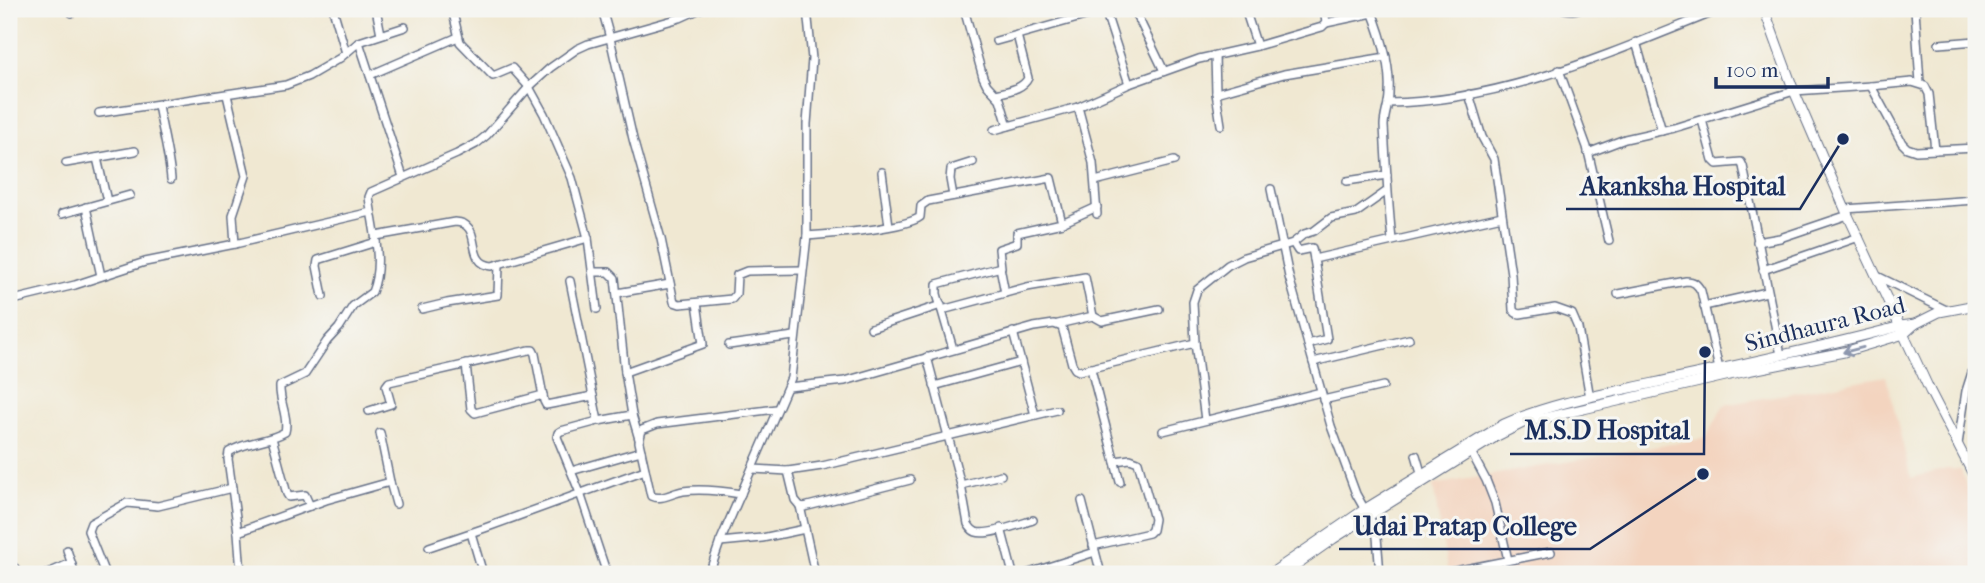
<svg xmlns="http://www.w3.org/2000/svg" width="1985" height="583" font-family="'IM FELL French Canon',serif">
  <rect width="100%" height="100%" fill="#f6f6f2"/>
  <filter id="ink" filterUnits="userSpaceOnUse"><feTurbulence type="fractalNoise" baseFrequency=".0143" numOctaves="2"/><feDisplacementMap in="SourceGraphic" scale="14" xChannelSelector="R" yChannelSelector="G"/><feConvolveMatrix kernelMatrix="1 2 1 2 8 2 1 2 1" color-interpolation-filters="sRGB"/></filter>
  <filter id="wash" filterUnits="userSpaceOnUse"><feTurbulence type="fractalNoise" baseFrequency=".00686" numOctaves="4" result="noise"/><feDisplacementMap in="SourceGraphic" scale="28" xChannelSelector="R" yChannelSelector="G"/><feGaussianBlur stdDeviation="1.57" result="paint"/><feColorMatrix in="noise" values="0 0 0 0 0 0 0 0 0 0 0 0 0 0 0 0 0 1.4 0 .05"/><feComposite in="paint" operator="in"/></filter>
  <g filter="url(#wash)">
    <rect width="100%" height="100%" fill="#f0e8d2"/>
    <path fill="#f3d4bf" d="M1886,376L1911,478L1947,469L1961,470L1976,515V574H1448L1433,485L1706,438L1724,405Z"/>
  </g>
  <g filter="url(#ink)">
    <g fill="none" stroke-linecap="round" stroke-linejoin="round">
      <defs>
        <g id="minor">
          <path d="M72,9V13"/>
          <path d="M333,9L346,53"/>
          <path d="M376,9L381,34"/>
          <path d="M452,9L460,42L493,76L512,68L529,87L544,114L572,178L588,238L597,309"/>
          <path d="M602,9L610,38L633,139L661,239L674,302L680,304L732,299L736,294L737,275L747,271L802,270"/>
          <path d="M964,9L983,77L987,85L1000,99L1008,126"/>
          <path d="M1134,9L1164,71"/>
          <path d="M1245,9L1257,46"/>
          <path d="M1371,9C1381,34 1391,66 1389,94C1389,105 1384,115 1384,126C1386,164 1388,202 1392,240"/>
          <path d="M1564,9L1572,10L1578,9"/>
          <path d="M1915,9L1920,83"/>
          <path d="M1105,10L1129,84"/>
          <path d="M1326,23L1373,13"/>
          <path d="M996,41L1110,9"/>
          <path d="M359,42L403,177"/>
          <path d="M1636,42L1662,131"/>
          <path d="M1939,44L1976,41"/>
          <path d="M1215,55L1216,93L1221,125"/>
          <path d="M1559,70L1587,147L1609,241"/>
          <path d="M370,75L458,37"/>
          <path d="M1871,86L1912,82L1925,86L1929,94L1935,150"/>
          <path d="M1216,93L1284,74L1386,57"/>
          <path d="M996,94C1007,91 1023,89 1028,78L1017,35"/>
          <path d="M1469,94L1482,137L1494,159L1511,274L1513,310L1516,313L1520,314L1555,308L1572,314L1578,328L1590,398"/>
          <path d="M227,95L246,176L233,215L235,244"/>
          <path d="M1388,103C1505,102 1615,51 1722,9"/>
          <path d="M158,105C162,129 169,154 171,179"/>
          <path d="M1078,107L1093,163L1097,214"/>
          <path d="M99,113L286,85L309,76L340,58L359,42L405,27"/>
          <path d="M1702,120L1713,160L1717,164L1741,162L1743,166L1781,355"/>
          <path d="M994,130L1078,107L1129,84L1199,59L1257,46L1322,27L1326,23L1324,9"/>
          <path d="M1588,153L1625,139L1674,128L1794,91L1871,86L1902,143L1907,148L1916,151L1976,148"/>
          <path d="M97,158L107,201"/>
          <path d="M66,163L135,151"/>
          <path d="M882,172L889,226"/>
          <path d="M1095,181L1174,161"/>
          <path d="M1347,181L1387,175"/>
          <path d="M1271,189L1289,277L1331,426L1356,494L1374,526L1377,537L1380,574"/>
          <path d="M953,196L950,179L951,169L973,162"/>
          <path d="M86,207L101,276"/>
          <path d="M1845,209L1975,200"/>
          <path d="M62,214L130,195"/>
          <path d="M1062,223L1097,207"/>
          <path d="M376,236L455,222C485,223 463,263 492,266L588,238"/>
          <path d="M807,236C831,234 903,229 920,217L921,206L928,201L1051,178L1062,223L1017,233V243L999,249L1001,267L937,284V294L953,349"/>
          <path d="M1757,242L1780,238L1848,215"/>
          <path d="M1293,243L1298,251L1312,248L1314,259"/>
          <path d="M1000,267L1005,293"/>
          <path d="M1763,270L1859,237"/>
          <path d="M592,272H609L615,278L625,372L632,415L639,439"/>
          <path d="M1877,276L1946,310"/>
          <path d="M570,281L598,421L561,431L558,433L557,437L580,493L607,574"/>
          <path d="M617,293L670,284"/>
          <path d="M1618,294L1686,281C1694,281 1697,284 1701,291L1719,369"/>
          <path d="M323,296L317,266L318,260L376,242"/>
          <path d="M9,301L75,285L145,262L235,244L371,212"/>
          <path d="M1704,306L1767,292"/>
          <path d="M422,309L447,303L498,295L499,265"/>
          <path d="M942,310L1027,287L1085,277L1093,316"/>
          <path d="M1058,324L1093,316L1102,321L1159,309"/>
          <path d="M871,328L941,305"/>
          <path d="M1013,332L1035,415"/>
          <path d="M1308,344L1327,339L1314,259L1502,216"/>
          <path d="M729,345L794,336"/>
          <path d="M927,357L961,485L968,524C971,528 971,530 976,532C988,536 1020,524 1033,520"/>
          <path d="M1313,362L1409,339"/>
          <path d="M466,364L471,409L475,413L543,395"/>
          <path d="M1091,369L1120,482"/>
          <path d="M625,372L703,344L697,303"/>
          <path d="M934,386L1021,362"/>
          <path d="M788,387L845,381L1034,327L1054,324L1062,327L1072,364L1075,369L1079,371L1195,343"/>
          <path d="M1323,400L1383,386"/>
          <path d="M369,411L391,404L386,386L389,382L529,350H533L535,354L544,401L546,405L593,396"/>
          <path d="M1205,420L1195,343L1193,302L1197,290L1228,265L1244,257L1293,243L1304,234L1314,231L1331,218L1356,213L1387,191"/>
          <path d="M598,421L632,415"/>
          <path d="M1163,431L1321,392"/>
          <path d="M272,438L287,494L289,497L305,495L310,506"/>
          <path d="M1958,444L1966,391L1976,360"/>
          <path d="M1471,452L1486,480L1495,503L1508,560"/>
          <path d="M1416,455L1422,476"/>
          <path d="M752,469L788,471L822,466L1057,410"/>
          <path d="M571,471L641,451"/>
          <path d="M788,471L795,500L800,506L804,507L910,480"/>
          <path d="M390,482L396,504"/>
          <path d="M961,485L1001,475"/>
          <path d="M741,494C723,491 702,488 683,491C672,493 661,501 651,496L639,442L642,430L657,424L776,409"/>
          <path d="M1082,501L1101,574"/>
          <path d="M800,506L815,574"/>
          <path d="M1001,528L1013,574"/>
          <path d="M238,532L326,500L390,482L380,433"/>
          <path d="M471,533L483,574"/>
          <path d="M720,542L762,538L805,529"/>
          <path d="M1093,546L1149,533L1152,530L1154,519L1138,462L1130,459L1115,461"/>
          <path d="M429,547L485,528L645,470"/>
          <path d="M67,550L75,574"/>
          <path d="M9,567L15,568L19,574"/>
          <path d="M1445,573L1551,552"/>
          <path d="M46,574L71,563"/>
          <path d="M105,574L88,531L91,523L127,503L158,506L232,488"/>
          <path d="M241,574L238,532L228,459L229,452C246,441 268,442 285,432C289,417 279,402 280,386L305,374L327,341L339,328L353,306L372,292C384,262 373,229 369,197L371,192L457,154L476,144L487,135L529,87L550,68L577,49L588,44L680,18L700,9"/>
          <path d="M709,574L720,542L791,378L807,236V124L812,59L807,9"/>
          <path d="M1026,574L1095,552"/>
        </g>
        <g id="tertiary">
          <path d="M1764,9L1794,91L1845,209L1930,391L1976,480"/>
          <path d="M1270,574L1365,509L1504,424C1550,403 1604,394 1654,383C1737,365 1819,348 1901,326L1915,324L1939,312L1976,305"/>
          <path d="M1283,574L1333,539L1391,502L1497,436L1523,423L1747,371L1844,352L1904,334L1915,324"/>
        </g>
      </defs>
      <use href="#minor" stroke="#667087" stroke-width="10"/>
      <use href="#tertiary" stroke="#667087" stroke-width="11"/>
      <use href="#minor" stroke="#fff" stroke-width="7"/>
      <use href="#tertiary" stroke="#fff" stroke-width="9"/>
    </g>
    <defs><path id="oneway-shaft" d="M-6 0H5M1.5-3L5.5 0L1.5 3" fill="none" stroke-width="1.6" stroke-linecap="round" stroke-linejoin="round" transform="scale(1.75)"/></defs>
    <use stroke="#8d97ae" href="#oneway-shaft" transform="translate(1853 350) rotate(166)"/>
  </g>
  <g text-anchor="middle" stroke-width="6" stroke-linejoin="round" paint-order="stroke">
    <g font-size="24" fill="#1b2f5e" stroke="#f6f6f2">
      <text transform="translate(1825 324) rotate(-14)" y="8">Sindhaura Road</text>
    </g>
  </g>
  <path fill="none" stroke="#1b2f5e" stroke-width="2.5" d="M1843 139L1800 209H1566M1705 352L1704 454H1510M1703 474L1590 549H1339"/>
  <g fill="#1b2f5e" stroke="#f6f6f2" stroke-width="2.5">
    <circle cx="1843" cy="139" r="7"/>
    <circle cx="1705" cy="352" r="7"/>
    <circle cx="1703" cy="474" r="7"/>
  </g>
  <g font-size="26" text-anchor="middle" font-weight="bold" fill="#1b2f5e" stroke="#f6f6f2" stroke-width="6" stroke-linejoin="round" paint-order="stroke">
    <text x="1683" y="195">Akanksha Hospital</text>
    <text x="1607" y="439">M.S.D Hospital</text>
    <text x="1465" y="535">Udai Pratap College</text>
  </g>
  <rect width="1985" height="583" fill="none" stroke="#f6f6f2" stroke-width="35"/>
  <path d="M1716 77v10h112v-10" fill="none" stroke="#1b2f5e" stroke-width="3.5"/>
  <text x="1726" y="77" font-size="21" fill="#1b2f5e" stroke="#f6f6f2" stroke-width="5" paint-order="stroke">100 m</text>
</svg>
